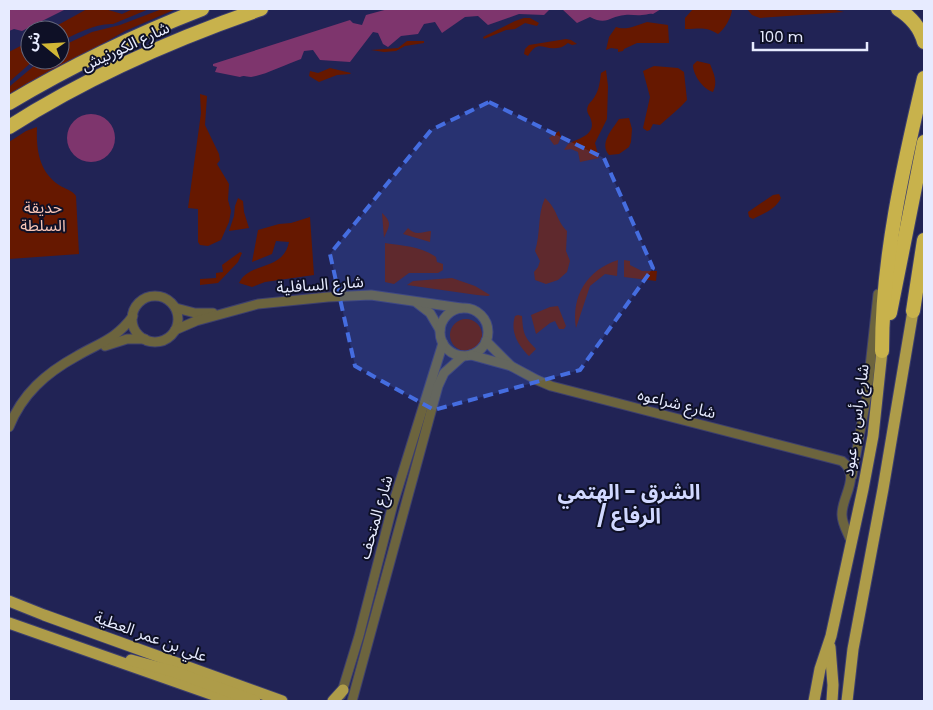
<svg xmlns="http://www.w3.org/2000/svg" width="933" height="710" font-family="Poppins,'Noto Sans Arabic',sans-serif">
  <rect width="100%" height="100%" fill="#212355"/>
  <g fill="#661800">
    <path d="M87,9H105L122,14L133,9H149L113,24C96,23 75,34 60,42V30H49Z"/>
    <path d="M162,9H176L125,31L9,97V87L41,60H60V47L92,32L120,25Z"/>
    <path d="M693,9H732C732,17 724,30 718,34C705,26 700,29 685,29V18Z"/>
    <path d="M747,9H831L844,12L760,18L752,15Z"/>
    <path d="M524,18H530L539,23L537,26L525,23L515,29L506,30L484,39L483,37L515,21Z"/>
    <path d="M647,22L668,25L669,43H637L624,49L623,51L618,52V49L611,48L606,50L609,37L616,27C626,31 637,25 647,22Z"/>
    <path d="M566,39L571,40L577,44L572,45L568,43C565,45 562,48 557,48C543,50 538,39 528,56L524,54L525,49L529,45Z"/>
    <path d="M30,41V60H34L9,82V52Z"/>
    <path d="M407,41H424V43L405,46L396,51L384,52L371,50L398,48Z"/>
    <path d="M697,61L710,64C714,74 718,82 713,92C703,89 693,75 693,65Z"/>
    <path d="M654,66L678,68L684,72L687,100C679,109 670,116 660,125L653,124L650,130L647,131L643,128L650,97L643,71Z"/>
    <path d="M330,68L351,73L350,74L337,75L319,82L309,76L310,71L318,73Z"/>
    <path d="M606,70L608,86L607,119L595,143L599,158L580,162L578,152L571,149L564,150L568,144C579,138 598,135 590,117C588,114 586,110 588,106C589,103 593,100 595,96C599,90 600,81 601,73Z"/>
    <path d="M200,94L207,96L205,125L219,154L220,160L217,164L229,184L228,200L231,211L229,222L221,240L208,246L200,245L198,242V209L188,208L201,113Z"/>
    <path d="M629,118L632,129L631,142L629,147L619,154L609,155C599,143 612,130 619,119Z"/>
    <path d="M37,127C36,149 39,172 59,185C65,189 72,190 76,196L79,254L9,259V142L26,131Z"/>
    <path d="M559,131L561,137L558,144L554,145L549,138Z"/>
    <path d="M779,194L781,198C776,209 763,214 753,219L749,217L748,212L773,195Z"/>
    <path d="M238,198L243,201L244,212L249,228L229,231L234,216L235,206Z"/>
    <path d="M545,198C558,210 556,220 567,231L566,251L570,261L567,272L558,280L546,284L535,280L534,272L538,267L540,261L535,251C541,233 537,215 545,198Z"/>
    <path d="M382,213C393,223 389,226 384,238Z"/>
    <path d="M310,217L314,275L265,282L252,287L239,283C249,261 283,272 289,242L276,241L272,254L252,262L258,230L279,224L291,223Z"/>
    <path d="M408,228C415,236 421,232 431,231L430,242L403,234Z"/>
    <path d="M385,243C402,246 421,246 436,257L437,262L443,264V270L438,273H409L394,284L385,282Z"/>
    <path d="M240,252L242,253L238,262L218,283L200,285V279L216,278V273L223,272L222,265Z"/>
    <path d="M618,260L617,276L605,274L590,286L576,328C571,296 587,270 618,260Z"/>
    <path d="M624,260L630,261V265L642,271H657L656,281L624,277Z"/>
    <path d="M452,278L475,286L490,295L488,296L477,295L407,285L413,281Z"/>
    <path d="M558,306L566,326L564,329H559L555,321L550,323L536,334L531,315L550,307Z"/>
    <path d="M518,315L522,316C523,333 524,337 536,349L529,356C518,345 510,332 515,316Z"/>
    <circle cx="466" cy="335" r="16"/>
  </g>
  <g fill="#7e356d">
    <path d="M9,9H66L22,31L14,29L9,31Z"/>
    <path d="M388,9H550L544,15L519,14L488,25L478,16L465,17L442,33L435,22L424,24L418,34L401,36L388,47L383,44L378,33L373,32L350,62L320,60L313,50L304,51L301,59C287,64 265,75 251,77C246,77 245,75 240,77L215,72L217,67L213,66V64L350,20L353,23L362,25L366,15Z"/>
    <path d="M562,9H661L653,14C648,13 647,15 642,15C636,16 631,14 625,15C610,16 607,26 590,17L577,23Z"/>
    <circle cx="91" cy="138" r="24"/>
  </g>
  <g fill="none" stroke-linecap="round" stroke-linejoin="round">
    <defs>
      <g id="minor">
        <circle cx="155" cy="319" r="23"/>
        <path d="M417,303L430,313L440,330"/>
        <path d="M176,308L195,313H213"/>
        <circle cx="464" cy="332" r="24"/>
        <path d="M175,330L196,321L258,304L328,297L371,295L461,308"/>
        <path d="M486,341L511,366L537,380L551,386L842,461C862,476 841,497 842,515C842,524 848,533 851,541"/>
        <path d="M105,346L127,339H145"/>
        <path d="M471,355L511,366"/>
        <path d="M9,427C22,394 46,373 77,356C101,342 115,340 133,316"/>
        <path d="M852,476L867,394L878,294"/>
        <path d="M341,695L359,636L393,504L443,343"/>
        <path d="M352,701L438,386L444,373L463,356"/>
      </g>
      <g id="major">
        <path d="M9,601L44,615L282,701"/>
        <path d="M9,623L231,701"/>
        <path d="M830,647L833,685L832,701"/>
        <path d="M131,660L175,672L255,701"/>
        <path d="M333,701L343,690"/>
        <path d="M814,701L820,669L831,636L863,489L873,436L882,351"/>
        <path d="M847,701L853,649L883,489L913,311"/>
      </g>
      <g id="highway">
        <path d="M898,9C911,17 920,27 924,42"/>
        <path d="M9,103C71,66 135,35 202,9"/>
        <path d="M9,127C87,77 174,39 261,9"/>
        <path d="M913,311L924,240"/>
        <path d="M890,313L924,142"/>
        <path d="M882,351C882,259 903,167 924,78"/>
      </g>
    </defs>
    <use href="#minor" stroke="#3d3f6d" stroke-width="11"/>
    <use href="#major" stroke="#3d3f6d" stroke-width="13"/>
    <use href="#highway" stroke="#3d3f6d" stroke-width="16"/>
    <use href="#minor" stroke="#6c643e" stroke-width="9"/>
    <use href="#major" stroke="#ae9c49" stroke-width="11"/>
    <use href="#highway" stroke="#c8b24c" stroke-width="14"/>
  </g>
  <path fill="#456de0" fill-opacity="0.2" stroke="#456de0" stroke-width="4" stroke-dasharray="10 6" stroke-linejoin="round" d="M489,102L604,158L653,268L580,370L434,410L355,366L330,254L431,130Z"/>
  <g text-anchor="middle" stroke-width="4" stroke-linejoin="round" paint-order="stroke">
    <g font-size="16" fill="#e7ebff" stroke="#0e1026">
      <text transform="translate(125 46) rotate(-25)" y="6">شارع الكورنيش</text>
      <text transform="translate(320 284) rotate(-4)" y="6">شارع السافلية</text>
      <text transform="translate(677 403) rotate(14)" y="6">شارع شراعوه</text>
      <text transform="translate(855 420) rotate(-82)" y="6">شارع رأس بو عبود</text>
      <text transform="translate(375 517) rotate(-74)" y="6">شارع المتحف</text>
      <text transform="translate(151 636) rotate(20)" y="6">علي بن عمر العطية</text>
    </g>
    <g font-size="16" fill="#f8c5b6" stroke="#0e1026">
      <text x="43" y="213">حديقة<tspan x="43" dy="18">السلطة</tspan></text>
    </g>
    <g font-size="21" font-weight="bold" fill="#d1d8ff" stroke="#0e1026">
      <text x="629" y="499">الشرق - الهتمي<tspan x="629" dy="24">/ الرفاع</tspan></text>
    </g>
  </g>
  <rect width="933" height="710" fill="none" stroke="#e7ebff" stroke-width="20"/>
  <g transform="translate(45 45) rotate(288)"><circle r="24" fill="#0e1026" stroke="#65687d"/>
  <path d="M0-4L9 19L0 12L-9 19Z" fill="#d1b736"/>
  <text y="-8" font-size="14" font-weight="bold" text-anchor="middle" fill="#e7ebff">ش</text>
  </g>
  <path d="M753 42v8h114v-8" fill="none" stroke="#e7ebff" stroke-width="2.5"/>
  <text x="760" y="42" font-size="15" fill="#e7ebff" stroke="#0e1026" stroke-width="4" paint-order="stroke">100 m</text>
</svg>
